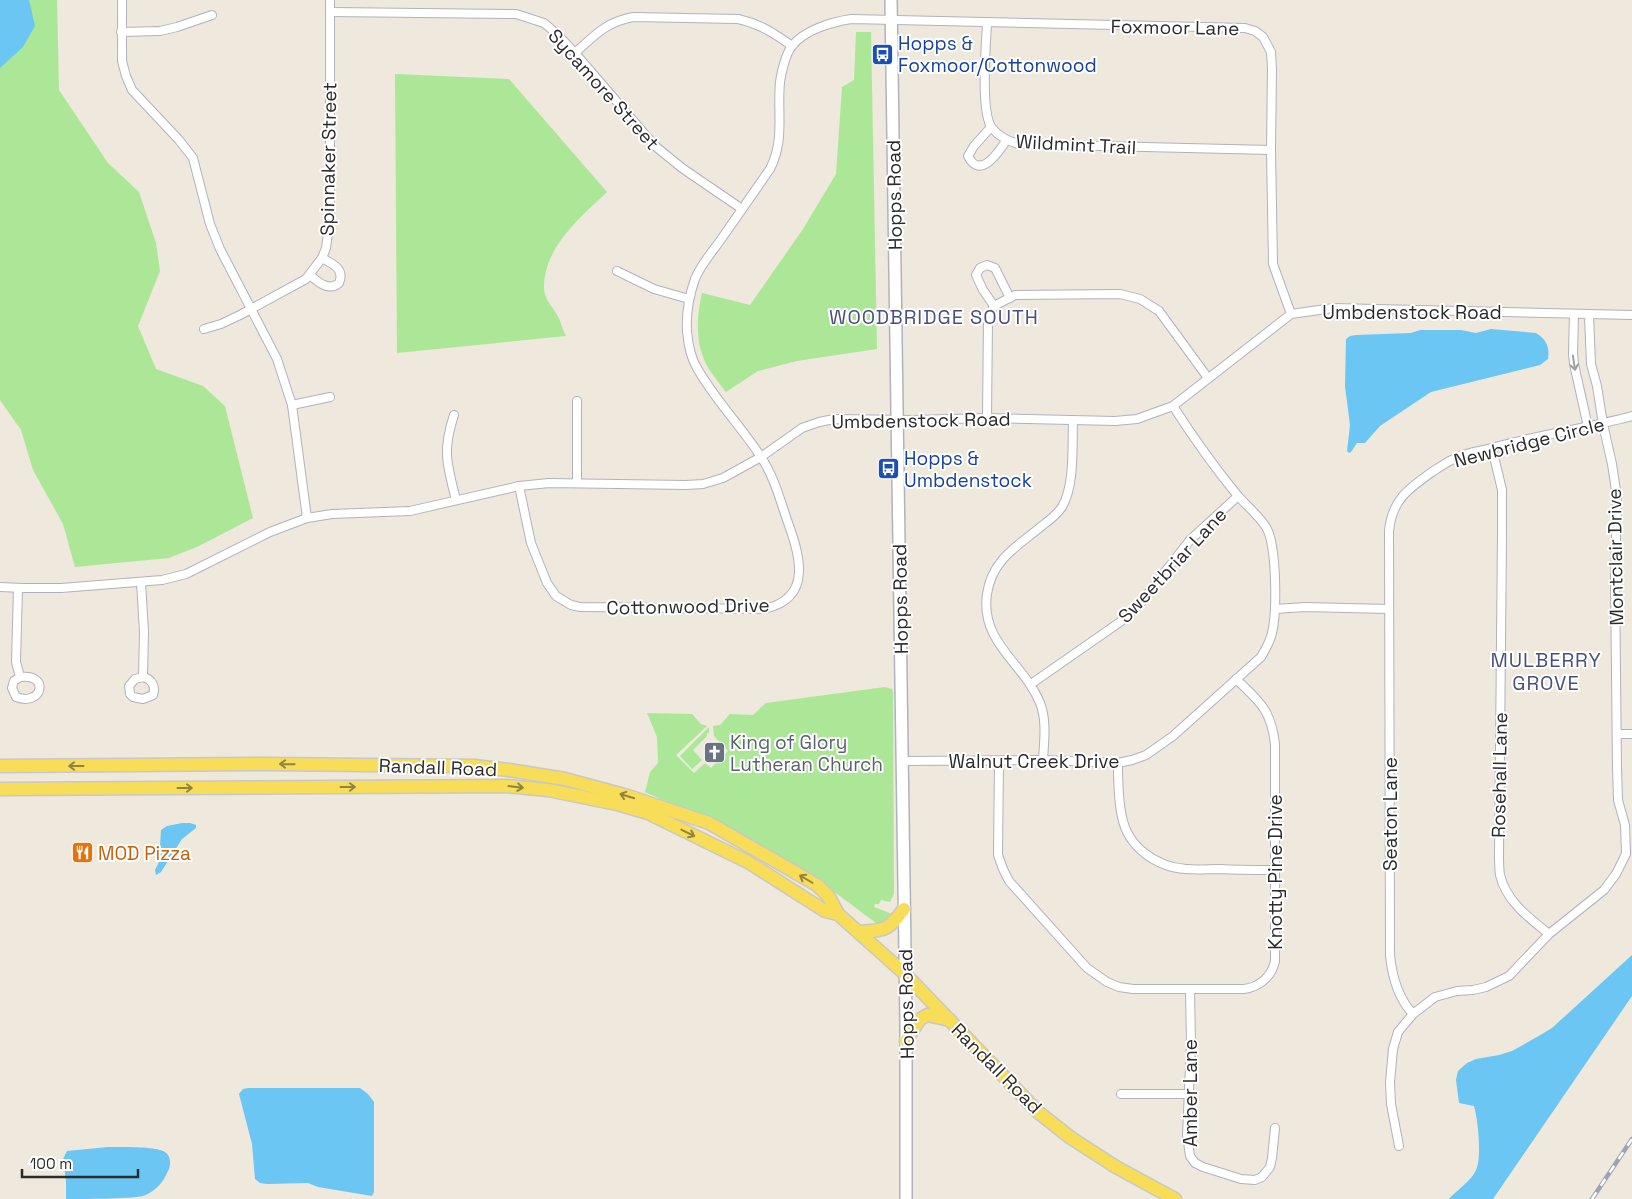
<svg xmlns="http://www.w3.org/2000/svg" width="1632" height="1199" font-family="'Space Grotesk',sans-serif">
  <rect width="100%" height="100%" fill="#eee8dd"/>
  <g fill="#ace797">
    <path d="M0,0H57L59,90L108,163L139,192L156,243L160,271L138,326L156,369L203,386L225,406L253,518L199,546L169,558L75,567L63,524L33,470L21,430L0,400Z"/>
    <path d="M856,32H871L877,349L797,361L758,371L726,392C720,384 714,377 709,369C695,347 696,318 702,293L750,305L803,229L836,174L842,87L854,80Z"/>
    <path d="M395,74L509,79L607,192C581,217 544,247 544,287C544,300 552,305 557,315C561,321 562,329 566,336L397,353Z"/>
    <path d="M885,687L892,689L893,692L894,894L890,902L881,900L879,904H875L874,907L892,914V921L880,926L817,879L753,840L645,792L650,772L658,763L657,737L647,713L692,714L701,724L707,726L676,755L694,773L705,763L711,768L728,751L714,736L713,726L720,725L730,714L753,715L766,703Z"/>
    <path d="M709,727V733H707V736L693,750L702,760L692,769L680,756Z"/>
  </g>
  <g fill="#6bc6f4">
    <path d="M0,0H29L35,26L23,47L0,68Z"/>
    <path d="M1491,329L1536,333C1546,339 1550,347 1548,359L1540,365L1431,392L1380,426L1365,443H1357L1351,452L1349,453L1347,451L1350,425L1345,386L1346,339L1350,336L1356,335L1411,333L1420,330H1461L1476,333Z"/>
    <path d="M182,823H190L196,825V828L182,839L161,872L156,875L155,870L159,862L161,830L167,826Z"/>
    <path d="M1632,955V996L1493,1199H1449C1456,1191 1472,1180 1476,1170C1482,1158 1478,1119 1474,1106L1459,1103L1456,1080L1458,1071L1467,1063L1476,1059L1499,1055L1512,1051L1537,1037L1552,1028Z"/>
    <path d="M248,1088H360L368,1094L374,1102V1192L372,1196L318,1187L308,1183L267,1184L260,1183L255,1179L252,1144L239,1094L243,1089Z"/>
    <path d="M108,1147C121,1147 156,1146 165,1152C172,1157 171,1167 167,1173C163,1183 153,1193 143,1196C127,1199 85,1199 66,1199V1181L63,1159L67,1151Z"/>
  </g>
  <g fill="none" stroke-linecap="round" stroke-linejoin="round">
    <defs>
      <g id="street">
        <path d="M122,0V61L126,76L132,90L179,140L193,158L210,224L220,249L277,359L292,405L307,518"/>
        <path d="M330,12L516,14L544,23L557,34L575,53L655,146L682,168L742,209"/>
        <path d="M987,23C986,44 980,113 992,128C999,137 1008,141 1018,144L1271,150"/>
        <path d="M121,32L160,31L177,27L212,15"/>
        <path d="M575,53C595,35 606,22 633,17L738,19C760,24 774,33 792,46"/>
        <path d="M991,127L974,146L968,156C980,180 998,153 1006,141"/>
        <path d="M617,271L654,289L689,299"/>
        <path d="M310,275C318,282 329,292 339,283C345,269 333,264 322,258"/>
        <path d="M994,306L983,290L976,275L980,268L987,265L995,268L1010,298"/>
        <path d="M1574,314L1573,353L1574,364L1588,427"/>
        <path d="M204,329L221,324L240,315L306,279L322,258L326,248L330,219V0"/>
        <path d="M292,405L330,397"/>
        <path d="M454,415C442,451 447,464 456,500"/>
        <path d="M987,418L988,319L994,306L1015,295L1120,294L1140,299L1159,311L1208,378"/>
        <path d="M1492,448L1502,490V533L1499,855C1499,861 1499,868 1500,875C1506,901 1529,918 1549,934"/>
        <path d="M577,483V401"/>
        <path d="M519,486L531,543L547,583L556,596L571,605L580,607L764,609C815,598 799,553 786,517C779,496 773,475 761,457C741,426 715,400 697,368C691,358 688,343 687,331C686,313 689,296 695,279C701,264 713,251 722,238C738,215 754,192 770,169C785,140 777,113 780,82C781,73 786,53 792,46C804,30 832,22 851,19L1245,28L1255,31L1263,37L1271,52L1272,69L1271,150L1273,264L1291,314"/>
        <path d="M141,582L144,632L143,677"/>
        <path d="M0,587L23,588H61L162,580L186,574L270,532L307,518L332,514L410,511L519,486L549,483L686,485L703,484L723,478L761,457L802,428L819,422L834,419L913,420L987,418L1115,421L1137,419L1173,406L1291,314L1333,308L1632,315"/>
        <path d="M18,588L16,662L20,677L14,681L12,688L16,697C43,707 50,673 20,677"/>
        <path d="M1275,609L1305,607L1389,609"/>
        <path d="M143,677C152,679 156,687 153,695L143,699L133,697L130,694L129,686L135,679Z"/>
        <path d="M1031,684L1120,622L1139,605L1190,540L1238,496"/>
        <path d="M1617,734H1632"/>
        <path d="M1043,760C1044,742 1047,720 1040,703C1024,663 980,643 987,594C992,559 1018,546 1043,525C1050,520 1057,514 1062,507C1075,485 1072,446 1073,421"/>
        <path d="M902,761L1043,760L1118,763L1132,760L1146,755L1173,736L1261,657C1265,650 1270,642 1272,633C1277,613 1277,545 1266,527C1259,516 1247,506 1238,496C1214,467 1193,437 1173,406"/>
        <path d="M999,761L998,855L1003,869L1009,881L1087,968L1107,982L1119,987L1133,989H1244C1260,987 1272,976 1275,961V744C1271,710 1260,702 1236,679"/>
        <path d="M1118,763C1118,781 1118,799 1122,817C1128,847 1156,867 1186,869C1197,870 1209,869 1220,869C1238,870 1256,870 1274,870"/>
        <path d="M1190,989L1191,1045L1187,1135L1190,1156L1195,1163L1203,1167L1241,1179L1255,1180L1262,1177L1270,1167L1272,1158L1275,1128"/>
        <path d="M1413,1014C1398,998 1392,976 1390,955L1389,531C1392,500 1408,489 1432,472C1440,467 1448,461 1458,457C1469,452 1483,451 1495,447C1540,435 1586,428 1632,416"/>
        <path d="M1121,1094H1188"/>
        <path d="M1399,1146L1391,1104L1390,1082L1393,1049L1398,1032L1413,1014L1435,997L1457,991L1473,990L1486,987L1509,976L1549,934L1604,890L1616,874L1626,854L1625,825L1618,800L1617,768L1615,578L1617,497L1612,464L1603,424L1597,386L1591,364L1589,315"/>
      </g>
      <path id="secondary" d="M891,0L906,1021V1199"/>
      <g id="primary">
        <path d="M0,766L264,764L474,766L509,770L565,779L628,796L709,823L817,885L829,897L838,914L905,974L1038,1112L1071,1138L1116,1167L1175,1199"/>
        <path d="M0,789L507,786L548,790L617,804L648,813L748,862L825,911L838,914"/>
        <path d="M859,932C885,930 888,931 904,909"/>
        <path d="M906,1041L919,1020L927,1015L950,1020"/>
      </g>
    </defs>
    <use href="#street" stroke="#b1b2c0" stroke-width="10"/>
    <use href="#secondary" stroke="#b1b2c0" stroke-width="14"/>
    <use href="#primary" stroke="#c8c8c8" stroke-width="15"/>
    <use href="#street" stroke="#fff" stroke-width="8"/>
    <use href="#secondary" stroke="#fff" stroke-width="11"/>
    <use href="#primary" stroke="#f7dd58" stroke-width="12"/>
    <defs>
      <path id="rail" d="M1592,1199L1632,1139"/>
    </defs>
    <use href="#rail" stroke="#9fa1b6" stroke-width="4.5"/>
    <use href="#rail" stroke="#fff" stroke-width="2.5" stroke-dasharray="8" stroke-linecap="butt"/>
  </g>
  <defs><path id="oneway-shaft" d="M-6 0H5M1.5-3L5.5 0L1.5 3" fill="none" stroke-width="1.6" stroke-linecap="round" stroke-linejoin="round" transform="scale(1.25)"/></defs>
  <use stroke="#a0a0a0" href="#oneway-shaft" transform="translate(1574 363) rotate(81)"/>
  <g stroke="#918442">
    <use href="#oneway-shaft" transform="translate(287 764) rotate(-179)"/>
    <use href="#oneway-shaft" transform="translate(76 766) rotate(180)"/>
    <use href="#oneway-shaft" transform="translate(348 787)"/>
    <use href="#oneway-shaft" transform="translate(516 787) rotate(7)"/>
    <use href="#oneway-shaft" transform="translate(185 788)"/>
    <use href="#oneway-shaft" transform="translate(627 796) rotate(-163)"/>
    <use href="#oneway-shaft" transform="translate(688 833) rotate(26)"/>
    <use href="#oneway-shaft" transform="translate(806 879) rotate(-150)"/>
  </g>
  <defs>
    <symbol id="bus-square" viewBox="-11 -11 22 22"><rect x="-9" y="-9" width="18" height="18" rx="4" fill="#1a4fb4" stroke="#fff"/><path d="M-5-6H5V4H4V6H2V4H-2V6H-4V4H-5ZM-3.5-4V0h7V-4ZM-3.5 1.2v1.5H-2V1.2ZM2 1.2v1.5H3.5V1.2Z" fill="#fff"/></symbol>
    <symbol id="church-square" viewBox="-11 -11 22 22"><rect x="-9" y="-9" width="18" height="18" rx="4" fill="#6b7280" stroke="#fff"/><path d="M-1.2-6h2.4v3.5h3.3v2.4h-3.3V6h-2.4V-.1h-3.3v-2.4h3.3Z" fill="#fff"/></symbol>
    <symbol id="restaurant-square" viewBox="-11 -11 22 22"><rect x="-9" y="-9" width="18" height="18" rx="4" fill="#e8710a" stroke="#fff"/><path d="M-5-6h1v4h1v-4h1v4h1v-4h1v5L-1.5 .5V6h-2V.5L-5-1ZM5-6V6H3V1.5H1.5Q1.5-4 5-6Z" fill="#fff"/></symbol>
  </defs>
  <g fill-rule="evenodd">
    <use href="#bus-square" x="870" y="42" width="25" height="25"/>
    <use href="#bus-square" x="876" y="456" width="25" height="25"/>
    <use href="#church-square" x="702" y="740" width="25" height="25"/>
    <use href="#restaurant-square" x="70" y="840" width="25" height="25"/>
  </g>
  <g text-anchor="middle" stroke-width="4" stroke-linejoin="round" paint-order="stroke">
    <g font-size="19" fill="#2b2b2b" stroke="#fff">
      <text transform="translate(1175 27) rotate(1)" y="7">Foxmoor Lane</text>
      <text transform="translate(604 89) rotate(48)" y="7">Sycamore Street</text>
      <text transform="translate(1076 144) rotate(3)" y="7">Wildmint Trail</text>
      <text transform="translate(328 159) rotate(-89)" y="7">Spinnaker Street</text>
      <text transform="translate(894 195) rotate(-91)" y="7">Hopps Road</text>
      <text x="1412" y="319">Umbdenstock Road</text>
      <text transform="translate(921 420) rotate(-1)" y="7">Umbdenstock Road</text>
      <text transform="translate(1529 442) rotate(-14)" y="7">Newbridge Circle</text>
      <text transform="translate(1615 557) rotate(-91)" y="7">Montclair Drive</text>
      <text transform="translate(1172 565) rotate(-47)" y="7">Sweetbriar Lane</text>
      <text transform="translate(900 599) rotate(-91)" y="7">Hopps Road</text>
      <text transform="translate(688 606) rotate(-1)" y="7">Cottonwood Drive</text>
      <text x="1034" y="768">Walnut Creek Drive</text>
      <text transform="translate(438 767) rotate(2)" y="7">Randall Road</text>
      <text transform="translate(1499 775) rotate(-89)" y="7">Rosehall Lane</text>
      <text transform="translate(1390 814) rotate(-90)" y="7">Seaton Lane</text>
      <text transform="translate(1275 872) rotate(-90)" y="7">Knotty Pine Drive</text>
      <text transform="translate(906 1004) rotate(-91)" y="7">Hopps Road</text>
      <text transform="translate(997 1068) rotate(45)" y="7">Randall Road</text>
      <text transform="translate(1190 1093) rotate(-90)" y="7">Amber Lane</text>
    </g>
    <g font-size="19" fill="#164399" stroke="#fff" text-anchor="start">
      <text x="898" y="50">Hopps &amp;<tspan x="898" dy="22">Foxmoor/Cottonwood</tspan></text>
      <text x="904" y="465">Hopps &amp;<tspan x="904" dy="22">Umbdenstock</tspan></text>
    </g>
    <g font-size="19" fill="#5b616d" stroke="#fff" text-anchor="start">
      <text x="730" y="749">King of Glory<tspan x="730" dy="22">Lutheran Church</tspan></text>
    </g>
    <g font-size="19" fill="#c56008" stroke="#fff" text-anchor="start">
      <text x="98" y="860">MOD Pizza</text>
    </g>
    <g font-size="20" letter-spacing="1" fill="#494f7e" stroke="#fff">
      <text x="934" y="324">WOODBRIDGE SOUTH</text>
      <text x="1546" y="667">MULBERRY<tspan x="1546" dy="23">GROVE</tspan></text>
    </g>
  </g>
  <path d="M22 1169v8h116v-8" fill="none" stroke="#2b2b2b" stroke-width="2.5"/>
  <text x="30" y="1169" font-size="15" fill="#2b2b2b" stroke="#ffffff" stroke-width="4" paint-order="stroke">100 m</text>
</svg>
